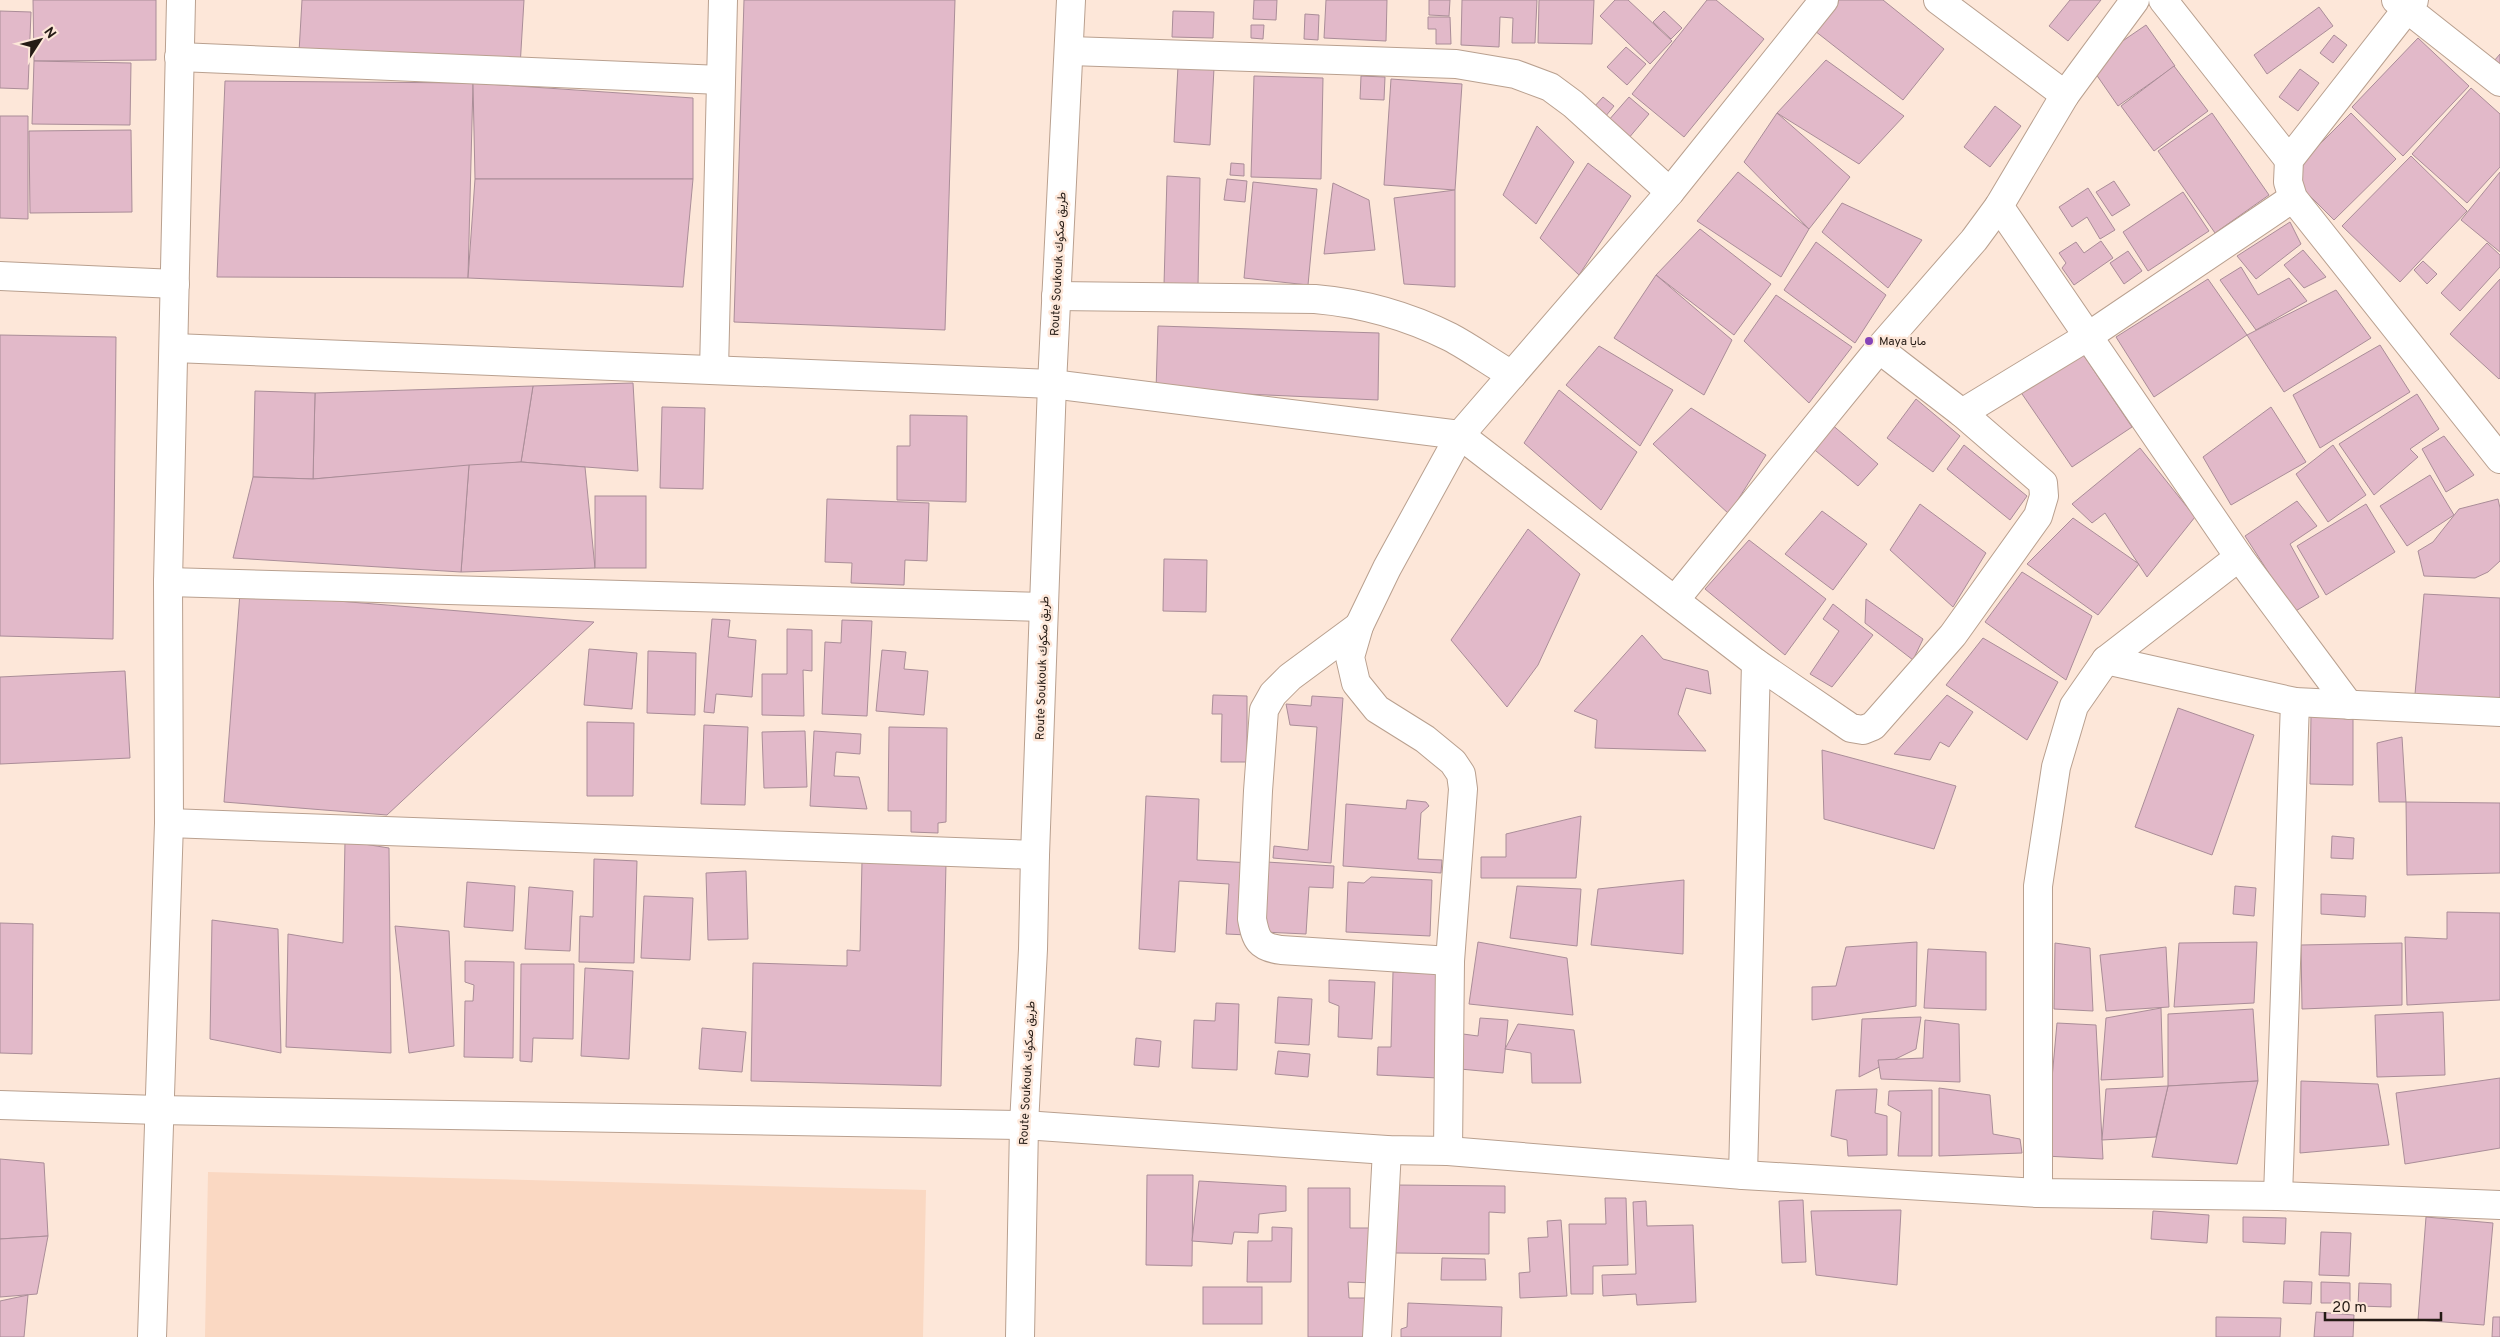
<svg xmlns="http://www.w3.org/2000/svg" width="2500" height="1337" font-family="Overpass,Vazirmatn,sans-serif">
  <rect width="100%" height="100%" fill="#fde7d9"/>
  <path fill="#fad8c2" d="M208,1172L926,1190L923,1337H205Z"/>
  <g fill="#e2b9c9" stroke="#aa8d98">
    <path d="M33,0H156V60L34,61Z"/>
    <path d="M302,0H524L520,67L299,52Z"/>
    <path d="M744,0H955L945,330L734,322Z"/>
    <path d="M1254,0H1277L1276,20L1253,19Z"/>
    <path d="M1326,0H1387L1386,41L1324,38Z"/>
    <path d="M1429,0H1450L1449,16L1429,15Z"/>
    <path d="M1462,0H1537L1535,43H1512L1513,18L1500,17L1499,47L1461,45Z"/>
    <path d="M1539,0H1594L1592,44L1538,43Z"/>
    <path d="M1615,0H1628L1672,41L1650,64L1600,16Z"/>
    <path d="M1707,0H1716L1764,39L1684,137L1632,94Z"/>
    <path d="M1839,0H1883L1944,49L1903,100L1815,31Z"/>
    <path d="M2070,0H2101L2068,41L2049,26Z"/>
    <path d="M2319,7L2333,26L2267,74L2254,55Z"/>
    <path d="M0,11L31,12L28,89L0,88Z"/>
    <path d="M1173,11L1214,12L1213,38L1172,37Z"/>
    <path d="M1664,11L1682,28L1671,39L1653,22Z"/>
    <path d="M1305,14L1319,15L1318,40L1304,39Z"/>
    <path d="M1428,17H1450L1451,44H1436V29H1428Z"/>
    <path d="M1251,25H1264L1263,39L1251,38Z"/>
    <path d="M2146,25L2175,66L2118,106L2089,64Z"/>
    <path d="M2334,35L2347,45L2333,63L2320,53Z"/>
    <path d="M2418,38L2469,86L2403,156L2352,107Z"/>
    <path d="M1626,47L1646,64L1627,85L1607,67Z"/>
    <path d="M2500,54V66L2494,61Z"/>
    <path d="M1826,60L1904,116L1859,164L1777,113Z"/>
    <path d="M34,61L131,63L130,125L32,124Z"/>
    <path d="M1178,66L1214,68L1210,145L1174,142Z"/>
    <path d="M2174,66L2208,111L2154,151L2121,106Z"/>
    <path d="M2300,69L2319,83L2298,111L2279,97Z"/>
    <path d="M1254,76L1323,78L1321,179L1251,177Z"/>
    <path d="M1361,76L1385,77L1384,100L1360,99Z"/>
    <path d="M1391,79L1462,84L1455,190L1384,185Z"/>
    <path d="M225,81L473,83L468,278L217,277Z"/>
    <path d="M473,83L693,98V179H475Z"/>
    <path d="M2471,88L2500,114V167L2467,203L2412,154Z"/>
    <path d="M1603,97L1614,106L1605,117L1593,108Z"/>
    <path d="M1629,97L1649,114L1628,139L1608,121Z"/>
    <path d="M1995,106L2021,126L1990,167L1964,147Z"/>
    <path d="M1777,113L1850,177L1809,229L1744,162Z"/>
    <path d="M2212,113L2269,195L2215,233L2158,151Z"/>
    <path d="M2351,113L2396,159L2334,220L2289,175Z"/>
    <path d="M0,116H28V219L0,218Z"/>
    <path d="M1537,126L1574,162L1536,224L1503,195Z"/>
    <path d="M131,130L132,212L30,213L29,131Z"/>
    <path d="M2411,156L2467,211L2400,282L2342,226Z"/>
    <path d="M1231,163L1244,164V176L1230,175Z"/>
    <path d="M1588,163L1631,196L1579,275L1540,238Z"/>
    <path d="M1738,172L1809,229L1781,277L1697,221Z"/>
    <path d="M2500,172V252L2461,220Z"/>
    <path d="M1167,176L1200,178L1198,286L1164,285Z"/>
    <path d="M475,179H693L683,287L468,278Z"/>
    <path d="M1227,179L1247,181L1245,202L1224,200Z"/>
    <path d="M2114,181L2130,205L2112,216L2096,192Z"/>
    <path d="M1253,182L1317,189L1308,285L1244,278Z"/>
    <path d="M1333,183L1369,200L1375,250L1324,254Z"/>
    <path d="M2088,188L2115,230L2100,239L2087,217L2072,227L2059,207Z"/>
    <path d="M1455,190V287L1404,284L1394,198Z"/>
    <path d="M2183,192L2209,231L2148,271L2123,232Z"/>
    <path d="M1842,203L1922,240L1888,288L1822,232Z"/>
    <path d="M2290,222L2301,244L2256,279L2237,256Z"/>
    <path d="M1700,229L1771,284L1734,335L1656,275Z"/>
    <path d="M2101,241L2113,258L2074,285L2062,268L2066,263L2059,253L2076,242L2084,253Z"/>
    <path d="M1816,242L1886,295L1855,343L1784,290Z"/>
    <path d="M2487,243L2500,255V267L2460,311L2441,293Z"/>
    <path d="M2303,250L2326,277L2304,288L2284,265Z"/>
    <path d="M2128,251L2142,271L2124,284L2110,263Z"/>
    <path d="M2423,261L2437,274L2427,284L2414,270Z"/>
    <path d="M2241,267L2258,295L2289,278L2307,301L2256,330L2220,280Z"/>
    <path d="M1656,275L1732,340L1704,395L1614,338Z"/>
    <path d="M2208,279L2247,335L2154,397L2116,337Z"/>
    <path d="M2500,279V378L2499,379L2450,334Z"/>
    <path d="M2336,290L2371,338L2284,392L2247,335Z"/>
    <path d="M1776,295L1852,347L1809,403L1744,341Z"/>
    <path d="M1158,326L1379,333L1378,400L1156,390Z"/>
    <path d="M0,335L116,337L113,639L0,636Z"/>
    <path d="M2380,345L2410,392L2320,448L2293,395Z"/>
    <path d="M1599,346L1673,390L1640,446L1566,385Z"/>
    <path d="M2080,350L2132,427L2072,467L2020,391Z"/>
    <path d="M633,383L638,471L521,462L533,386Z"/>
    <path d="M533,386L521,462L313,479L315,393Z"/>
    <path d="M1559,390L1637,452L1601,510L1524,443Z"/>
    <path d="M255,391L315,393L313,479L253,477Z"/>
    <path d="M2417,394L2439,429L2410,449L2418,457L2374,495L2339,444Z"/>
    <path d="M1916,399L1960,436L1933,472L1887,438Z"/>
    <path d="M662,407L705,408L703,489L660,488Z"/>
    <path d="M2271,407L2306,462L2231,505L2203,457Z"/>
    <path d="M1691,408L1766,455L1729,514L1653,444Z"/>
    <path d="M910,415L967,416L966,502L897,500V446H910Z"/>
    <path d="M1830,423L1878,464L1858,486L1810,446Z"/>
    <path d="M2444,436L2474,475L2446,492L2422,449Z"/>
    <path d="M1964,445L2027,496L2010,520L1947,469Z"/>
    <path d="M2333,445L2366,495L2328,522L2296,474Z"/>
    <path d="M2140,448L2195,517L2147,577L2105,513L2092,523L2072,504Z"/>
    <path d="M521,462L585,467L595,568L461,572L469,465Z"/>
    <path d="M469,465L461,572L233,558L253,477L313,479Z"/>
    <path d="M2430,475L2454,515L2407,546L2380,506Z"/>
    <rect x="595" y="496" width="51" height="72"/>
    <path d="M827,499L929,503L927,561L905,560L904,585L851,583L852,563L825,562Z"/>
    <path d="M2498,499L2500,508V561L2488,572L2475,578L2424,576L2418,551L2433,542L2459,509Z"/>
    <path d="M2297,501L2317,526L2290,544L2319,597L2294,612L2245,536Z"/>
    <path d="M1920,504L1986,553L1953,607L1890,550Z"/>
    <path d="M2366,504L2395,552L2326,595L2297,546Z"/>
    <path d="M1822,511L1867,544L1833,590L1785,554Z"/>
    <path d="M2073,518L2139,564L2098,615L2027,564Z"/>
    <path d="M1528,529L1580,574L1538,665L1507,707L1451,640Z"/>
    <path d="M1749,540L1826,599L1785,655L1705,589Z"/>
    <path d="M1164,559L1207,560L1206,612L1163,611Z"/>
    <path d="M2022,572L2092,616L2066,680L1985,622Z"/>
    <path d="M240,593L594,622L387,815L224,802Z"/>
    <path d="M2424,594L2500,598V700L2415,694Z"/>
    <path d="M1866,599L1923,639L1913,660L1865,623Z"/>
    <path d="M1833,604L1873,635L1832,687L1810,674L1839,631L1823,619Z"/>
    <path d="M712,619L730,620L728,637L756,640L752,697L716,694L714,713L704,712Z"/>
    <path d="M842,620L872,621L867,716L822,714L825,642L841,643Z"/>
    <path d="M787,629L812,630V671L803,670L804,716L762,715V674H787Z"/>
    <path d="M1642,635L1663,659L1708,671L1711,694L1686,688L1678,714L1706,751L1595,748L1597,720L1574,711Z"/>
    <path d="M1983,638L2058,682L2027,740L1946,685Z"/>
    <path d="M589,649L637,653L632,709L584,705Z"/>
    <path d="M882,650L906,652L904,669L928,671L924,715L876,711Z"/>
    <path d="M648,651L696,653L695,715L647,713Z"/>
    <path d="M125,671L130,758L0,764V677Z"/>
    <path d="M1213,695L1247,696V762H1221L1222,714H1212Z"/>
    <path d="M1947,695L1973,712L1949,747L1940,742L1930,760L1894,754Z"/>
    <path d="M1312,696L1343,698L1331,863L1273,858L1274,846L1308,850L1317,727L1290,725L1286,704L1311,706Z"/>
    <path d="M2178,708L2254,735L2212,855L2135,827Z"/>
    <path d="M2311,715H2353V785L2310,784Z"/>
    <path d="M587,722L634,723L633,796H587Z"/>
    <path d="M704,725L748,727L745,805L701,804Z"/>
    <path d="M889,727L947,728L946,822L938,823V833L911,832V811H888Z"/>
    <path d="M805,731L807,787L764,788L762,732Z"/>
    <path d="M814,731L861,734L860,754L836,752L834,776L859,777L867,809L810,806Z"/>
    <path d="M2402,737L2406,802H2379L2377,743Z"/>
    <path d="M1822,750L1956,786L1934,849L1824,819Z"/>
    <path d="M1146,796L1199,799L1197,860L1252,863L1248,935L1226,934L1229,884L1179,881L1175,952L1139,949Z"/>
    <path d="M1407,800L1426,802L1429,806L1421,813L1418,859L1442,860L1441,873L1343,866L1346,804L1406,809Z"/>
    <path d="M2406,802L2500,803V873L2407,875Z"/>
    <path d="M1581,816L1576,878H1481V857H1506V834Z"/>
    <path d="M2332,836L2354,838L2353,859L2331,858Z"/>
    <path d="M345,841L389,848L391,1053L286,1047L288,934L343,943Z"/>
    <path d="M594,859L637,861L634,963L579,962L580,916L593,917Z"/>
    <path d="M862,861L946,863L941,1086L751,1081L753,963L847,966V950L860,951Z"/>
    <path d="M1266,862L1334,866L1333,888L1309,887L1306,934L1263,932Z"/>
    <path d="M746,871L748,939L708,940L706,873Z"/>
    <path d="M1371,877L1432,880L1430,936L1346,932L1348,882L1364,883Z"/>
    <path d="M1684,880L1683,954L1591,945L1598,889Z"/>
    <path d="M467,882L515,886L513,931L464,927Z"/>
    <path d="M1517,886L1581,889L1577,946L1510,938Z"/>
    <path d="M2235,886L2256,888L2254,916L2233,914Z"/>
    <path d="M529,887L573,891L570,951L525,949Z"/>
    <path d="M2321,894L2366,896L2365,917L2321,914Z"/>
    <path d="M644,896L693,898L690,960L641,958Z"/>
    <path d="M2447,912L2500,913V1000L2407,1005L2405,937L2447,939Z"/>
    <path d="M212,920L278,929L281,1053L210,1039Z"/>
    <path d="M0,923L33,924L32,1054L0,1053Z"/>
    <path d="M395,926L449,931L454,1046L409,1053Z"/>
    <path d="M1478,942L1567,958L1573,1015L1469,1004Z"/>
    <path d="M1917,942L1916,1006L1812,1020V987L1836,986L1846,947Z"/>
    <path d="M2257,942L2254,1003L2174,1007L2179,943Z"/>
    <path d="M2055,943L2090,948L2093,1011L2054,1009Z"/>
    <path d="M2402,943V1005L2302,1009L2301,945Z"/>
    <path d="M2166,947L2169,1007L2106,1011L2100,955Z"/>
    <path d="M1928,949L1986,952V1010L1924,1008Z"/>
    <path d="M465,961L514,962L513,1058L464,1057L465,1001H473L474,985L465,982Z"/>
    <path d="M521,964H574L573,1039L533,1038L532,1062L520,1061Z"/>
    <path d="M585,968L633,971L629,1059L581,1056Z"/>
    <path d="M1393,972L1443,974L1438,1078L1377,1075L1378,1047H1391Z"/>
    <path d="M1329,980L1375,982L1372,1039L1338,1037L1339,1006L1329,1002Z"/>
    <path d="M1278,997L1312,999L1309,1045L1275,1043Z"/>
    <path d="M1216,1003L1239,1004L1237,1070L1192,1068L1194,1020L1215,1021Z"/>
    <path d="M2161,1008L2163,1077L2101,1080L2106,1018Z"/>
    <path d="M2253,1009L2258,1081L2168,1086V1014Z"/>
    <path d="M2443,1012L2445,1075L2377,1077L2375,1015Z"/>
    <path d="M1921,1017L1916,1049L1859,1077L1862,1019Z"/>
    <path d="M1480,1018L1508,1020L1503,1073L1460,1069L1463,1034L1478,1036Z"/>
    <path d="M1925,1020L1959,1024L1960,1082L1881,1079L1878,1060L1923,1058Z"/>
    <path d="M2057,1023L2096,1025L2103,1159L2045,1156Z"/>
    <path d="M1518,1024L1574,1030L1581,1083H1532L1531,1053L1505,1049Z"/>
    <path d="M702,1028L746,1032L742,1072L699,1069Z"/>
    <path d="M1136,1038L1161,1041L1159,1067L1134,1065Z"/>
    <path d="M1278,1051L1310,1054L1308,1077L1275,1074Z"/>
    <path d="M2500,1078V1148L2405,1164L2396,1093Z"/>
    <path d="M2258,1081L2237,1164L2152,1157L2168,1086Z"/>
    <path d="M2301,1081L2378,1084L2389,1145L2300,1153Z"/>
    <path d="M2168,1086L2156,1137L2102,1140L2106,1089Z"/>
    <path d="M1939,1088L1990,1095L1993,1134L2020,1139L2022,1153L1939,1156Z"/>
    <path d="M1877,1089L1875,1113L1887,1116V1155L1848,1156L1847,1140L1831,1136L1836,1090Z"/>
    <path d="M1932,1090V1156H1898L1901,1112L1888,1105L1889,1091Z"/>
    <path d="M0,1159L44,1163L48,1236L0,1239Z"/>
    <path d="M1147,1175H1193L1192,1266L1146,1265Z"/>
    <path d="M1199,1181L1286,1186V1211L1259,1214L1258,1233L1234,1232L1232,1244L1192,1241Z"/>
    <path d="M1395,1185L1505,1186V1213L1489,1212V1254L1395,1253Z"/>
    <path d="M1308,1188H1350V1228H1373V1283L1348,1282L1349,1298H1376L1373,1337H1308Z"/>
    <path d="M1605,1198H1626L1628,1265L1593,1266V1294H1571L1569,1224H1606Z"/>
    <path d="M1803,1200L1806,1262L1782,1263L1779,1201Z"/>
    <path d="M1646,1201L1647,1226L1693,1225L1696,1302L1637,1305L1636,1294L1603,1296L1602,1275L1636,1274L1633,1202Z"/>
    <path d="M1901,1210L1897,1285L1816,1275L1811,1211Z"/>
    <path d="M2153,1211L2209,1215L2207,1243L2151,1239Z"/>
    <path d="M2243,1217L2286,1218L2285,1244L2243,1242Z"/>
    <path d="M2426,1217L2493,1223L2484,1325L2418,1320Z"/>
    <path d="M1561,1220L1567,1296L1520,1298L1519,1273L1530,1272L1528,1238L1548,1237L1547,1221Z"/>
    <path d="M1272,1227L1292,1228L1291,1282H1247L1248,1241H1272Z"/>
    <path d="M2321,1232L2351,1233L2349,1276L2319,1275Z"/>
    <path d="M48,1236L37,1294L0,1297V1239Z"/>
    <path d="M1442,1258L1485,1259L1486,1280H1441Z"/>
    <path d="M2284,1281L2312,1282L2311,1304L2283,1303Z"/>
    <path d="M2321,1282L2350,1283V1303H2321Z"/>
    <path d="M2359,1283L2391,1284V1307L2358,1306Z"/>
    <rect x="1203" y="1287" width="59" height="37"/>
    <path d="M28,1295L24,1337H0V1301Z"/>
    <path d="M1408,1303L1502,1307L1501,1337H1401V1329L1407,1327Z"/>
    <path d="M2316,1312L2354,1315L2353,1337H2314Z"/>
    <path d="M2216,1317L2281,1318L2280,1337H2216Z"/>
    <path d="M2493,1317H2500V1337H2492Z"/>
  </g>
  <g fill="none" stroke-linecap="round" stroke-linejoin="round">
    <defs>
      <g id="street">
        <path d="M1938,0L2065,95"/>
        <path d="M2163,0L2289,160"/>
        <path d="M2396,0L2500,82"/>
        <path d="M2414,0L2289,160L2288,182L2293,198L2500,459"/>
        <path d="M1070,51L1456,64L1515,74L1550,87L1573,104L1670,192"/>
        <path d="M179,57L721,80"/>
        <path d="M1999,206L2239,557L2349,705"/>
        <path d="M0,276L175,284"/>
        <path d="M1056,296L1315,299C1361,303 1408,316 1450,337C1471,348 1491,363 1512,375"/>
        <path d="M174,348L1052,384L1460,435L1756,663L1851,728L1863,730L1873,726L1953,635L2038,516L2044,496L2043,483L1962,413L1879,349"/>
        <path d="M714,370L723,0"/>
        <path d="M1962,413L2087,337L2293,198"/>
        <path d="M168,582L1044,607"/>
        <path d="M1675,600L1879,349L1974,240L1999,206L2065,95L2135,0"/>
        <path d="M1359,626L1290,677L1273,694L1264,710L1258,791L1252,919C1256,940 1259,947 1281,950L1450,961"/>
        <path d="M2106,660L2295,702L2500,712"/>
        <path d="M169,823L1035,855"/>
        <path d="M0,1105L158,1110L1024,1125L1387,1150L1448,1151L1743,1175L2038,1193L2278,1196L2500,1205"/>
        <path d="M1448,1151L1450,961L1463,789L1461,774L1453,762L1425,739L1377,709L1356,683L1350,657L1359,626L1387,568L1460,435L1670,192L1824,0"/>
        <path d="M1743,1175L1756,663"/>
        <path d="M2038,1193V886L2056,767L2074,706L2106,660L2239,557"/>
        <path d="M2278,1196L2295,702"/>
        <path d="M152,1337L169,823L168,582L181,0"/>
        <path d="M1377,1337L1387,1150"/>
      </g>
      <path id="secondary" d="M1020,1337L1024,1125L1033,949L1035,855L1052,384L1071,0"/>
    </defs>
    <use href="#street" stroke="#b9a08f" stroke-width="30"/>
    <use href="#secondary" stroke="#b9a08f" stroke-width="30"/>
    <use href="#street" stroke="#fff" stroke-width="28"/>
    <use href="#secondary" stroke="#fff" stroke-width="28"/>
  </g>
  <circle fill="#8544b8" stroke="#fde7d9" stroke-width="2" cx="1869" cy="341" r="5"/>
  <g text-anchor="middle" stroke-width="5" stroke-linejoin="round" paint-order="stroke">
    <g font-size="12" fill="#251b15" stroke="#fde7d9">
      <text transform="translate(1058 264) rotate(-87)" y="4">Route Soukouk طريق صكوك</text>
      <text transform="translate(1042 668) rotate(-88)" y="4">Route Soukouk طريق صكوك</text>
      <text transform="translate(1027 1073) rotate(-87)" y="4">Route Soukouk طريق صكوك</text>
    </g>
    <g font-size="12" fill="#251b15" stroke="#fde7d9" text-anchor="start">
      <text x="1879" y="345">Maya مايا</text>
    </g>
  </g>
  <g transform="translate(40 40) rotate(54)" stroke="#fde7d9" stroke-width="4" paint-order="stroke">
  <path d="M0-4L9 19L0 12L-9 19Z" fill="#251b15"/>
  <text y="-8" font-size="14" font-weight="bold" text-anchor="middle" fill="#251b15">N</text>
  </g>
  <path d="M2325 1312v8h116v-8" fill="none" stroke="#251b15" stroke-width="2.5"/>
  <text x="2332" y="1312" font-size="15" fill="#251b15" stroke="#fde7d9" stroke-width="4" paint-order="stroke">20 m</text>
</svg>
